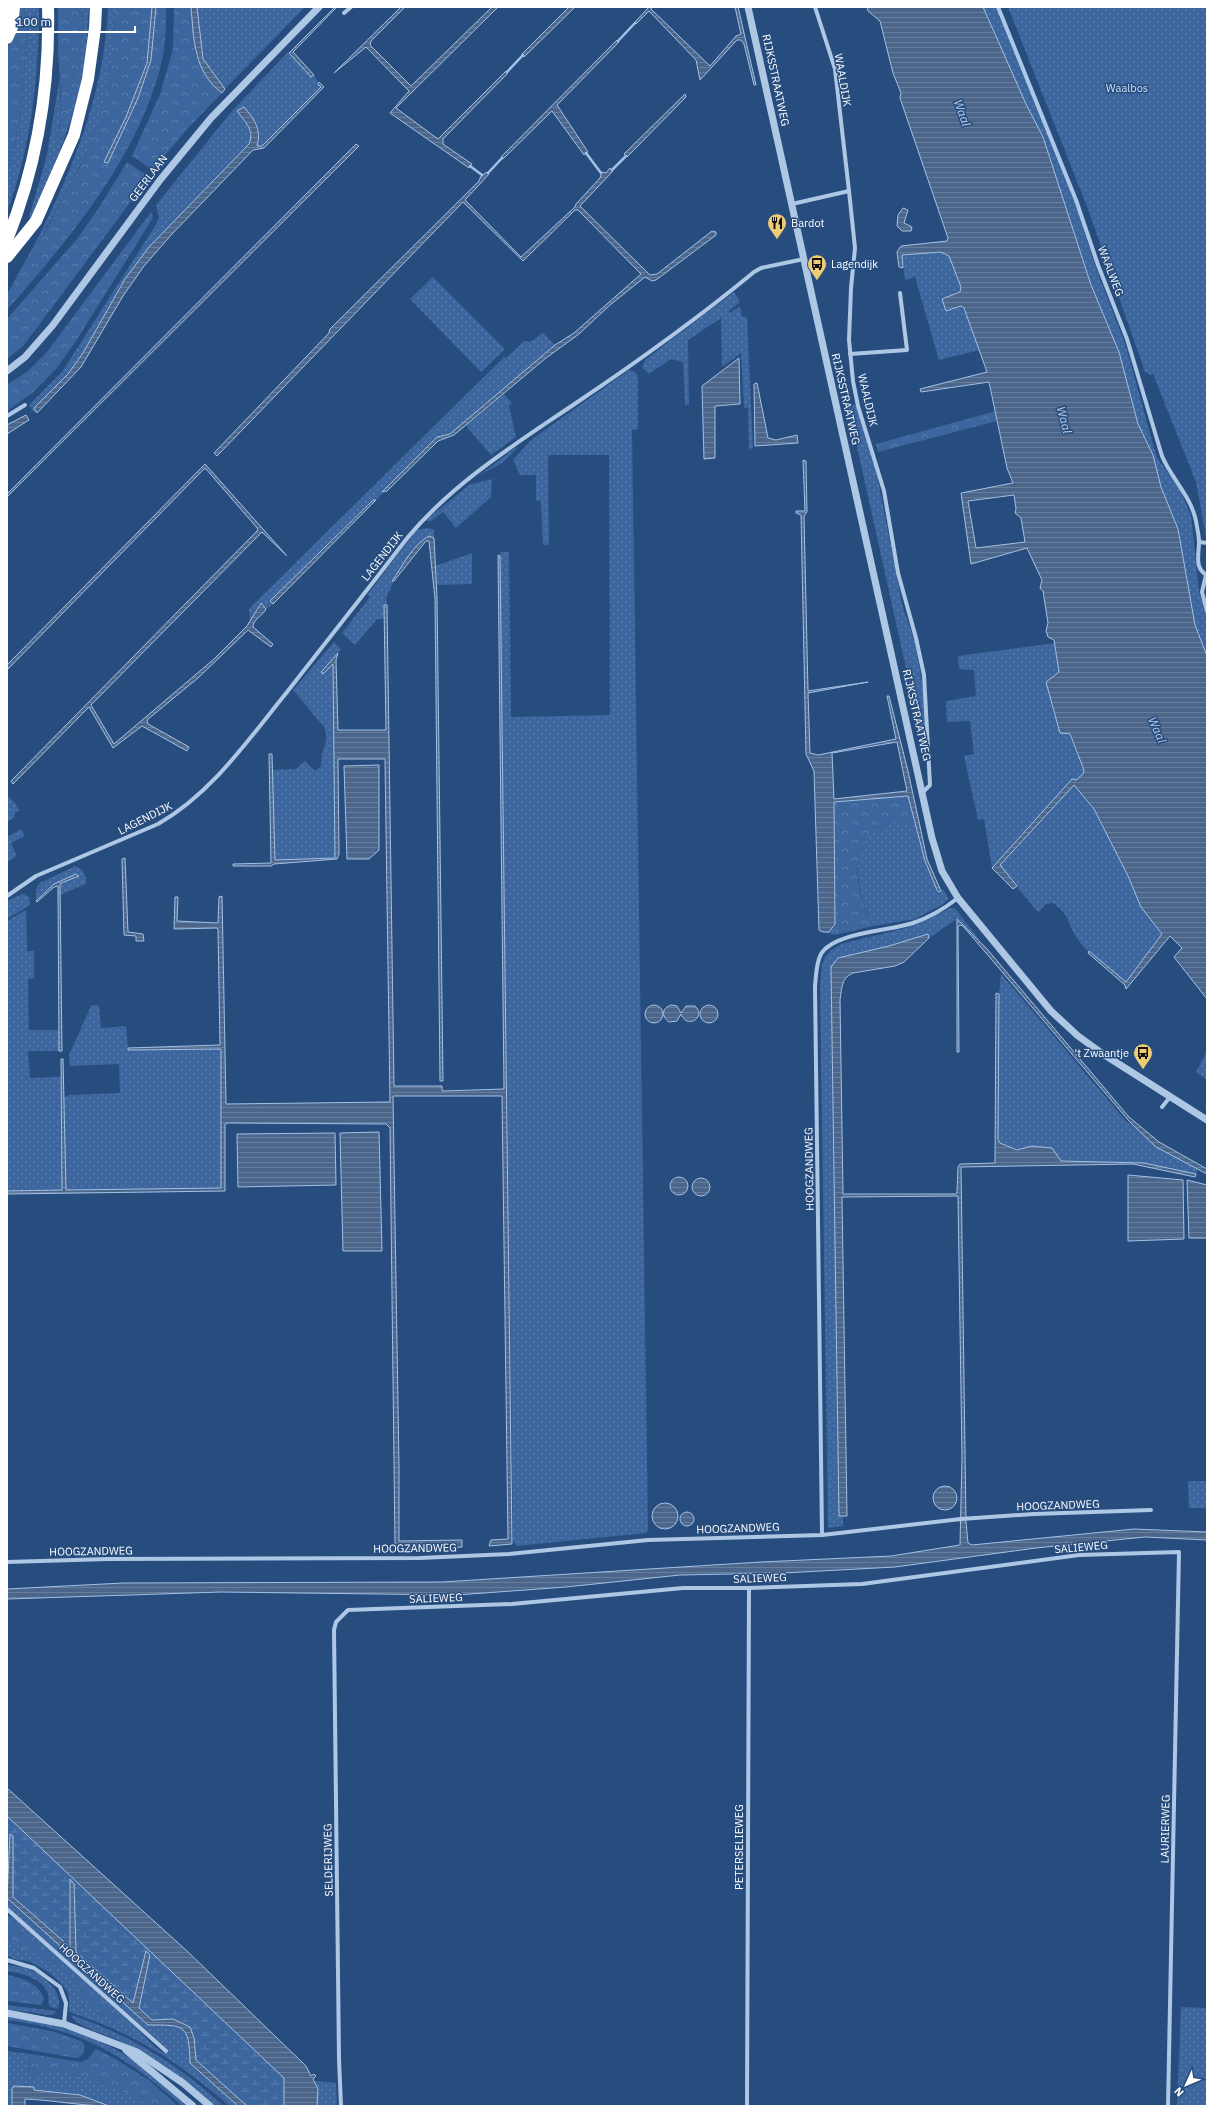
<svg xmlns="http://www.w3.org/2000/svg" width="1214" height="2113" font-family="'IBM Plex Sans',sans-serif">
  <defs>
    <pattern id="green-dots" width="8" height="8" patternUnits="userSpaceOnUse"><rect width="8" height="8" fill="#3c669d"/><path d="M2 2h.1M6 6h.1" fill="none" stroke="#597dac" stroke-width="1.8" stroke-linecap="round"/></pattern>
    <pattern id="forest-crowns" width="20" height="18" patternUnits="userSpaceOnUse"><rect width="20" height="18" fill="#3c669d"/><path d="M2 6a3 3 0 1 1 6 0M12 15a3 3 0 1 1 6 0" fill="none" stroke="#597dac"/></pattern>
    <pattern id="wetland-marsh" width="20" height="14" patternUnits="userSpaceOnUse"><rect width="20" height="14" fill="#3c669d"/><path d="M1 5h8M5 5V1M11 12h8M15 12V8" fill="none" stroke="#597dac"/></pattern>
    <pattern id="water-rules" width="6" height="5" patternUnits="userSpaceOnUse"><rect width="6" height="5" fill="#4b668a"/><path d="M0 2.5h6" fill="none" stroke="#667d9c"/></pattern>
  </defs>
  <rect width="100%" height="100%" fill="#274d7f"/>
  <g fill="url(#green-dots)">
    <path d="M24,7H39C39,77 31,147 7,213V176L20,120L27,36Z"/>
    <path d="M82,7H89C87,28 87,50 83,71C73,123 53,172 30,219L29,217L47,155L60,76L61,117L57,141L62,138L83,39Z"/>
    <path d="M108,7H115C115,52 107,99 91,141C80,170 63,197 48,225C36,247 24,273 8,293C18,273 29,255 39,236C75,164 105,89 108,7Z"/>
    <path d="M197,7H305L225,89L203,59Z"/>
    <path d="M983,7H996L1066,175L1097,271L1126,346L1154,448L1158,459L1180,490L1191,515L1199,592L1207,614V656L1195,625L1186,577L1168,504L1161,487L1153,455L1138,424L1129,388L1091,285L1043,137L1026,104Z"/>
    <path d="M1008,7H1207V578L1206,537L1196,482L1153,374L1151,375L1145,372L1088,209Z"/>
    <path d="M290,52L311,77L314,75L321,87L262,146H256L259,135L258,127L237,111C245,122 255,130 249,144L149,247L121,285L83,353L68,374L34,408L36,411L34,412L29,405L62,372L157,223L159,217L156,205L232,111L287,53Z"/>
    <path d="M941,252L945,253C954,260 963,280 960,292L943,299L947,311L961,306L964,308L980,350L939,360L915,277L905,280L902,255Z"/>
    <path d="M433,277L505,349L481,372L410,299Z"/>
    <path d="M734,292L740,302L728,312L730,313L740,306L742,317H747L753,448L749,449L748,408H744L741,353L722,367L721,318L688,340L689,405H685L683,362L671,359L649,374L642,367L645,360Z"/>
    <path d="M543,333L555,345L450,434L440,435L434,439L376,500H372L270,601L273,604L266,609L261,603L259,604L250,620L249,609L504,357L506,358L524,341L530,342Z"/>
    <path d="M629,370L635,372L638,377V429L632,430L648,1530L646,1533L517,1546L513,1541L500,552H509L511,717L610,715L609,455H550L548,457L549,545H543L541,501H536V475H520L513,460L531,440Z"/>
    <path d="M504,394L512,403L509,406L516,437L491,455L466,426Z"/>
    <path d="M856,405L874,459L903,608L915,641L923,688L927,763L848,406Z"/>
    <path d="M518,447L502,463L480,475L515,448Z"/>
    <path d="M492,479L491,497L456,528L443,512L431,521H425L469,485Z"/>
    <path d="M429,528L434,530V538L429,536L425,538L406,560L392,580L394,581L386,598L387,605H384V619H377L355,645L342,633L370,597L368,594L414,533L417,530Z"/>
    <path d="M472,553V584L437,585L435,566Z"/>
    <path d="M334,642L341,649L322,672L323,673L333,663L335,858L277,861L274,858L272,770L296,769L305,761L315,771L321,766L322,754L326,742V733L324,727L293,690Z"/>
    <path d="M1054,643L1059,672L1046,682L1060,733L1069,734L1084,770L1083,774L1052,801L992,868L984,819L978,820L964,756L974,754L970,721L947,722L946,701L976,696L974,670L959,669L958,656Z"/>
    <path d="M1074,785L1094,809L1128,876L1141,907L1162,934L1126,982C1112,970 1087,954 1077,938C1066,922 1072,917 1053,903L1046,904L1038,912L999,866Z"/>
    <path d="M7,795L15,803L19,810L14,814L15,817L7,822Z"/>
    <path d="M898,821L914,822L927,868L938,892L943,889L949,899L943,904L915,919L873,926C855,887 843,834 898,821Z"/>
    <path d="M21,829L25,836L11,843L17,856L7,862V837Z"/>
    <path d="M75,866C82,868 88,877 86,884L60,895L61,883L78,876L54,884L36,901V889L40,883Z"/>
    <path d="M23,894L29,897L30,905L7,919V901Z"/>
    <path d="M950,908H955L981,942L957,919L929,938L927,934L889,946L838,958L831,967L839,1516H843V1526L828,1528L820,986L822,964L825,957L831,950L841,944L910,927Z"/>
    <path d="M26,910L27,951H34V978L28,979L29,1030H59V1051H28L30,1078L61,1077L62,1191H7V921Z"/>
    <path d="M1001,974L1126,1121L1199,1166L1196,1174L1144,1163L1061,1161L1049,1147L1038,1146L1020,1150L1000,1143L998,1139L999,994Z"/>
    <path d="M99,1005L101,1028L126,1026L128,1050L221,1049V1189L66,1190L64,1098L69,1095L120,1093L119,1064L70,1066L69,1055L91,1006Z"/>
    <path d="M1207,1051V1080L1196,1072Z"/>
    <path d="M1188,1481H1207V1508H1189Z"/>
    <path d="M7,1898L148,2025C185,2025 189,2024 190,2063L238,2106H229C181,2063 130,2031 69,2012C69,2006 70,1999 68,1993C62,1981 43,1967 30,1962C21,1959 14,1961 7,1955V1933L10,1939L59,1967L73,1982L93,2009L102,2015L127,2023L15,1921L7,1931V1915L17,1920L136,2027L155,2047L164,2053L167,2049L7,1906Z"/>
    <path d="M7,1964C13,1967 20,1966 26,1968C40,1972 65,1992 58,2009L50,2007C48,2003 49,1999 48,1994C43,1978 21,1973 7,1971Z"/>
    <path d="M7,2005L56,2011L53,2015H48L7,2009Z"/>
    <path d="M1181,2007L1207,2008V2106H1177Z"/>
    <path d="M71,2015C129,2034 179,2065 224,2106H215C185,2080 153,2056 116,2039C104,2034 75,2026 71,2015Z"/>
    <path d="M7,2017C54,2022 105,2038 143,2067C159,2079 174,2093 189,2106H182C127,2057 82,2029 7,2020Z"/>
    <path d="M7,2051L30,2054L28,2076L39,2068L86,2077L157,2106H109L80,2095L34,2090V2087L12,2088V2106H7Z"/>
    <path d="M109,2055L150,2081L178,2106H173L146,2081Z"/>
    <path d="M315,2081L336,2083L337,2106H317L318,2089Z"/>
  </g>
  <g fill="url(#forest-crowns)">
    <path d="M19,7H24L27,36L20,120L7,176V48L13,38Z"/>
    <path d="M58,7H82L83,39L78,77L62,138L57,142L61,117V90L58,55Z"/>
    <path d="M115,7H166C166,23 166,40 163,56C142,153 71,237 7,310V294L41,239L80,167L91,141L105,95L115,30Z"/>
    <path d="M174,7H191L196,56L222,93L187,129L153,170L132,156L160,94L173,49Z"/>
    <path d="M127,162L149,177L36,329L23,346L7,359V319L77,239L100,206Z"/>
    <path d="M151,212L153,216L151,221L74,344L56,369L32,393L7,411V385L28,371L47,352Z"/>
    <path d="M996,411L997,421L878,452L876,444Z"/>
    <path d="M908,796L914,822C898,820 884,823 872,835C847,860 859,897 873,926L835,935L823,932L829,931L835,924L834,802Z"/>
    <path d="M15,1921L116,2012L128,2024C117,2020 104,2017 95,2010C80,1999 74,1979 59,1968C43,1954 17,1953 7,1933L9,1927Z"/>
    <path d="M7,1975C22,1978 39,1983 44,1999L41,2005L7,2001Z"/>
    <path d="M7,2023L51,2031L81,2041L84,2044C86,2052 82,2057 75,2058L7,2046Z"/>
    <path d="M96,2049C125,2062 151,2084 173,2106H157L86,2077L39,2068L37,2076H28L30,2054L81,2062L88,2059Z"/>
  </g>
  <path fill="url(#wetland-marsh)" d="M7,1816L284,2078V2106H247L196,2060L194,2038L173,2019L152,2020L139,2008L150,1955L146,1951L133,2003L76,1952L74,1884L71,1880L70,1947L13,1896L11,1835L8,1892L7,1891Z"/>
  <g fill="url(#water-rules)" stroke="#a3c1e6" fill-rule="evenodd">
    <path d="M152,7H156L151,60L138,98L108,163L104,162L126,117L147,63Z"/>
    <path d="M191,7H197L203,59L225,89L222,93C193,71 194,39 191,7Z"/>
    <path d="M335,7H337L293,52L314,75L311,77L289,53Z"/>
    <path d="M401,7H405L371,41L370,45L411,86L492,7H498L396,108L438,139L506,71L508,73L443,139V144L472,164L469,168L390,113L409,91L366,47L334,73Z"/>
    <path d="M569,7H575L524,57L522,54Z"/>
    <path d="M649,7H652L651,9L710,66L736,36L741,34L735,7H738L756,85H754L744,44L741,40H737L700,80L696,60L649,11L636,24L635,22Z"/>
    <path d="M867,7H983L1026,104L1043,137L1091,285L1119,352L1138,424L1153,455L1161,487L1178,529L1195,625L1207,656V999L1174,957L1182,948L1170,936L1126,989L1125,985L1088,953L1089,951L1126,982L1162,934L1141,907L1128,876L1094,809L1074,785L1000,865L1017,886L1013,889L992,868L1072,779L1076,780L1083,774L1084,770L1070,734L1060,733L1046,682L1059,672L1054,640L1048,637L1046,631L1048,623L1043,591L1040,588L1042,580L1027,548L971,564L961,493L1013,483L1007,468L989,382L921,392L920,389L987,372L964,308L961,306L946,311L942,299L960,292L961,287L949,256L941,252L902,255L903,268L899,267L897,252L901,246L947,241L948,238L900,98L901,93L893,73L880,21L868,11ZM1014,495L1016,509L1015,513L1021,518L1025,542L976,548L968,501Z"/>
    <path d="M617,40L619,42L557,105L588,152L584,155L552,111L503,159L501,157Z"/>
    <path d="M319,82L324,87L264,148L253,150L172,234L144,266L123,296L81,367L37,413L34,408L68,374L83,353L125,279L149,247L249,144C255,130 245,122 237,111L244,107C254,119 262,129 257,146H262L321,87L318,84Z"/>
    <path d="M685,94L686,97L627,157L624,154Z"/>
    <path d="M356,144L359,146L7,497V494Z"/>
    <path d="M610,168L613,171L580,206L650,275L657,274L712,231L716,232V235L656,280L652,281L645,277L610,305L579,334L546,358L454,435L438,441L387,491L382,492L437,437L450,434L555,345L574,333L641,274L578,210H575L523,261L463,202L217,456L214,453L329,333L330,329L479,181L481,176L487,172L489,174L465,200L521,257L575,207L576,204L600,178L602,172L606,173Z"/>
    <path d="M903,208L908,210L904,223L912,227L911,231H902L897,226L898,215Z"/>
    <path d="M739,358L740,404L715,406V458L704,459L702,386Z"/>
    <path d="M757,383L768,438L776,440L797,435L798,443L755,446L754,384Z"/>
    <path d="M26,415L29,420L7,434V425Z"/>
    <path d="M803,460L806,461L807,512L804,516L808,691L868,682L808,693L810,753L818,755L896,739L887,696H889L908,771L927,859L941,891L939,892L937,890L925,861L908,796L834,802L835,924L829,932H823L819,930L814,771L806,754L801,515L796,513V511H805ZM897,742L907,791L834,799L832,753Z"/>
    <path d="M205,464L287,556L262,532L91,705L114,744L214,659L247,626L261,603L266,609C263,616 253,619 253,627L273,644L271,647L248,630L198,678L147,720L148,724L189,747L187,751L142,726L113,748L89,707L13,784L11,781L257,531L258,529L206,469H204L7,670V665Z"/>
    <path d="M373,500H376L273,604L270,601Z"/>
    <path d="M429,536L434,538L437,597L443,1081H440L435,599L429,541H426L394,581H392C402,567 413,544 429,536Z"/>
    <path d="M498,555L500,556L512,1544L489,1546L491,1540L508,1539L502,1096H393L399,1467V1541L462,1540V1547L400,1550L395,1544L390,1128L386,1124L227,1123L225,1124V1191L7,1194V1191L62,1190L61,1059H63L66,1190L221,1188V1049L128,1050V1048L220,1045L218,929L217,928L174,929L175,897H178L177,921L217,923L218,922L219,897L222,896L226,1104L390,1102L385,759H338L339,854L337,859L274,864L271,866H233V864L271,863L269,754H272L275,860L335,858L333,664L323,674L321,672L338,653L336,660L338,730H386L384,605H387L394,1086H442V1091L504,1089Z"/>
    <path d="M379,765V850L369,859H347L344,766Z"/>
    <path d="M125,858L128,932L143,934L144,941H136V936L124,935L122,859Z"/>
    <path d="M76,874L79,876L61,883L60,885L62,1051H59L58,886L54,887L37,902L36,901L54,884Z"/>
    <path d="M957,919L987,949L1129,1117L1159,1142L1207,1169V1174L1156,1147L1129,1121L963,926L960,925L958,927L959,1052H957Z"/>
    <path d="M928,934L929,938L904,962L895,966L853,973C841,978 842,988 840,1000L843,1194H956L957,1192L958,1167L960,1164L995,1163L996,993L999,994L998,1139L1000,1143L1017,1150L1032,1146L1052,1148L1061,1161L1144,1163L1196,1174L1195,1177L1133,1164L961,1167L966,1522L968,1543L972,1545L1134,1529L1207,1532V1540L1145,1537L1036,1548L895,1567L783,1573L680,1575L566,1587L457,1595L221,1592L7,1599V1589L123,1583L442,1582L761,1562L891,1556L960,1545L962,1457L958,1196L842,1197L847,1516H839L831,967L838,958L889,946Z"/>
    <path d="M671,1005L677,1006L681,1013L686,1006H695C707,1017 687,1030 681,1014L677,1021L669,1022C661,1016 662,1008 671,1005Z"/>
    <circle cx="709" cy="1014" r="9"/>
    <circle cx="654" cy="1014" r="9"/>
    <path d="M379,1132L382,1251H343L340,1133Z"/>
    <path d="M335,1133L336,1185L238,1187L237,1134Z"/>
    <path d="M1128,1175L1183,1180L1184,1239L1128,1241Z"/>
    <circle cx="679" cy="1186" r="9"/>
    <circle cx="701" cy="1187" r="9"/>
    <path d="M1187,1180L1207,1185V1238H1189Z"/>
    <circle cx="945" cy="1498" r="12"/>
    <circle cx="665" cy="1516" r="13"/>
    <circle cx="687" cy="1519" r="7"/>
    <path d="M7,1788L187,1951L306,2066L311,2076L314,2074L316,2076L313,2079L318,2089L317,2106H284V2078L7,1816Z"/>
    <path d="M10,1834L13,1836V1897L70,1947V1879L74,1884L76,1952L133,2003L146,1951L150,1955L139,2008L152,2020L173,2019L190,2027L194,2038L196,2060L247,2106H238L190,2063C189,2024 185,2025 148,2025L7,1898Z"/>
    <path d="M14,2086L34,2087V2090L80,2095L109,2106C81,2106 53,2100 25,2099V2106H12V2088Z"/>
  </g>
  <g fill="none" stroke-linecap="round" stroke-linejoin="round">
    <g stroke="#a3c1e6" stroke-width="2.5">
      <path d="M618,41L635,23"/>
      <path d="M507,72L523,55"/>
      <path d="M586,153L601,173"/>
      <path d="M470,166L482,175"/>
      <path d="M612,170L626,156"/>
      <path d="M488,173L502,158"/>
    </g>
    <g stroke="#aec7e5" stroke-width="4">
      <path d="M815,7L835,69L849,191L855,248L851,288L849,340L853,381L858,406L884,491L898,573L916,638L924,675L930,785L923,792"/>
      <path d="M998,7L1076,200L1098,265L1127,339L1162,456C1171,478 1191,496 1196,521C1197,528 1199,535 1199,542C1199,554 1194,569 1207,575"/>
      <path d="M344,13L351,7"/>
      <path d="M792,204L849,191"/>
      <path d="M850,354L907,350L900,293"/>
      <path d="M7,416L25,405"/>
      <path d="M1199,542L1207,543"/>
      <path d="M1206,575L1202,592L1207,611"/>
      <path d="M7,896L36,876L158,824C212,793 248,740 287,692C327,641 368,589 408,537C454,482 517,443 576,403C637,362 697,319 754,272L761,268L804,259"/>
      <path d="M1162,1107L1170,1097"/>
      <path d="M822,1535L961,1519L1034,1514L1151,1510"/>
      <path d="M7,1562L108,1559L420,1558L509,1554L648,1540L822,1535L815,987C816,976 816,963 821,954C834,932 890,931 913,923C928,918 945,908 958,898"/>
      <path d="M7,1909L166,2051"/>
      <path d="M7,1960L34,1968L60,1987L66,2003L64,2024"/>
      <path d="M341,2106L339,2059L334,1630L336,1622L348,1610L512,1604L683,1588H749L862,1584L1079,1555L1179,1552L1168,2106"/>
      <path d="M747,2106L749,1588"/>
    </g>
    <g stroke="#aec7e5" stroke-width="7">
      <path d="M748,7L932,838L942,871L958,898L1051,1011L1078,1036L1103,1054L1207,1120"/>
      <path d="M7,371L25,357L53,325L160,180L211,118L319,7"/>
      <path d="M7,2013L64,2024L137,2052L183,2083L210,2106"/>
      <path d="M126,2050L193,2106"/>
    </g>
    <g stroke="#fff" stroke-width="12">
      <path d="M7,38L12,27L14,7"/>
      <path d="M7,240C37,165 50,88 48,7"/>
      <path d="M7,257L36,221L74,135L88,79L95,28L96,7"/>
    </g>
  </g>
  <defs>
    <symbol id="restaurant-pin" viewBox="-11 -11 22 30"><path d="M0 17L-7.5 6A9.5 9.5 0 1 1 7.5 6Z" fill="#edcc75" stroke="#274d7f"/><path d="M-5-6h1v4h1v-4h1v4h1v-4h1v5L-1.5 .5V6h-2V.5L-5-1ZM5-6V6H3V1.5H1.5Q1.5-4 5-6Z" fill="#111"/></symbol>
    <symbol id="bus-pin" viewBox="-11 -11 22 30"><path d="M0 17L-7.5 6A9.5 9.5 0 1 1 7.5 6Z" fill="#edcc75" stroke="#274d7f"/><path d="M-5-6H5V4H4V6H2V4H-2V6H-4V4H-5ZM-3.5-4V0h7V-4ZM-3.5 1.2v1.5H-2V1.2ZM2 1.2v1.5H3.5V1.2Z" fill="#111"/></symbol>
  </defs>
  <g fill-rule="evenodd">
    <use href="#restaurant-pin" x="766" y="212" width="22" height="30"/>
    <use href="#bus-pin" x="806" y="253" width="22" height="30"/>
    <use href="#bus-pin" x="1132" y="1042" width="22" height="30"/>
  </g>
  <g text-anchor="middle" stroke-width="3" stroke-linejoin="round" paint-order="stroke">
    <g font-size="11" fill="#fff" stroke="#274d7f">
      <text transform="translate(776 80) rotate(78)" y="4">RIJKSSTRAATWEG</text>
      <text transform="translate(843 80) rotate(80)" y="4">WAALDIJK</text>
      <text transform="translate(148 178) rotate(-53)" y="4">GEERLAAN</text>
      <text transform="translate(1111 271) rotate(69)" y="4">WAALWEG</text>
      <text transform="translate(846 399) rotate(77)" y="4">RIJKSSTRAATWEG</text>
      <text transform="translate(868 400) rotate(77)" y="4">WAALDIJK</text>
      <text transform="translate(382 556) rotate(-52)" y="4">LAGENDIJK</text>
      <text transform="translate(917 715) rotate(77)" y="4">RIJKSSTRAATWEG</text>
      <text transform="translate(145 818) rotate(-27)" y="4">LAGENDIJK</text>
      <text transform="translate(809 1169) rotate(-91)" y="4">HOOGZANDWEG</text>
      <text transform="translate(1058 1505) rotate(-2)" y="4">HOOGZANDWEG</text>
      <text transform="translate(738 1528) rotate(-2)" y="4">HOOGZANDWEG</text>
      <text transform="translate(1081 1547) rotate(-5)" y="4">SALIEWEG</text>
      <text transform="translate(415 1548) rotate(-1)" y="4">HOOGZANDWEG</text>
      <text transform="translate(91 1551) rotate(-1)" y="4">HOOGZANDWEG</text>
      <text transform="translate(760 1578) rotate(-2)" y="4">SALIEWEG</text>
      <text transform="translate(436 1598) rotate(-2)" y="4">SALIEWEG</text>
      <text transform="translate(1165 1829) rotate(-89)" y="4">LAURIERWEG</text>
      <text transform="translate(739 1847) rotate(-90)" y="4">PETERSELIEWEG</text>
      <text transform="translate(328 1860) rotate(-91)" y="4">SELDERIJWEG</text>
      <text transform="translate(92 1973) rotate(42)" y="4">HOOGZANDWEG</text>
    </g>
    <g font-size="11" fill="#d1e1f5" stroke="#274d7f">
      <text x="1127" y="92">Waalbos</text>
    </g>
    <g font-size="11" fill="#fff" stroke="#274d7f" text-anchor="start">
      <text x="791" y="227">Bardot</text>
      <text x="831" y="268">Lagendijk</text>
      <text x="1129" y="1057" text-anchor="end">'t Zwaantje</text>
    </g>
    <g font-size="12" font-style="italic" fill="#bad1ed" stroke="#274d7f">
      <text transform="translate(962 113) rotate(70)" y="4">Waal</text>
      <text transform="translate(1064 420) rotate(75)" y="4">Waal</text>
      <text transform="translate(1157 730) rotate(66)" y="4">Waal</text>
    </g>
  </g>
  <rect width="1214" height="2113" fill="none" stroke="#ffffff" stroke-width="16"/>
  <g transform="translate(1186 2085) rotate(226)" stroke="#274d7f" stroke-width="3" paint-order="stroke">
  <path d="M0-3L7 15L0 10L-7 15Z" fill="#ffffff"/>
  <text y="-6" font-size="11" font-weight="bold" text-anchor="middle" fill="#ffffff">N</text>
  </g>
  <path d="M10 26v6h125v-6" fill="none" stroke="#ffffff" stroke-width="2"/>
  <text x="16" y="26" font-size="12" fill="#ffffff" stroke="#274d7f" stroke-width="3" paint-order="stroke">100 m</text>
</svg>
